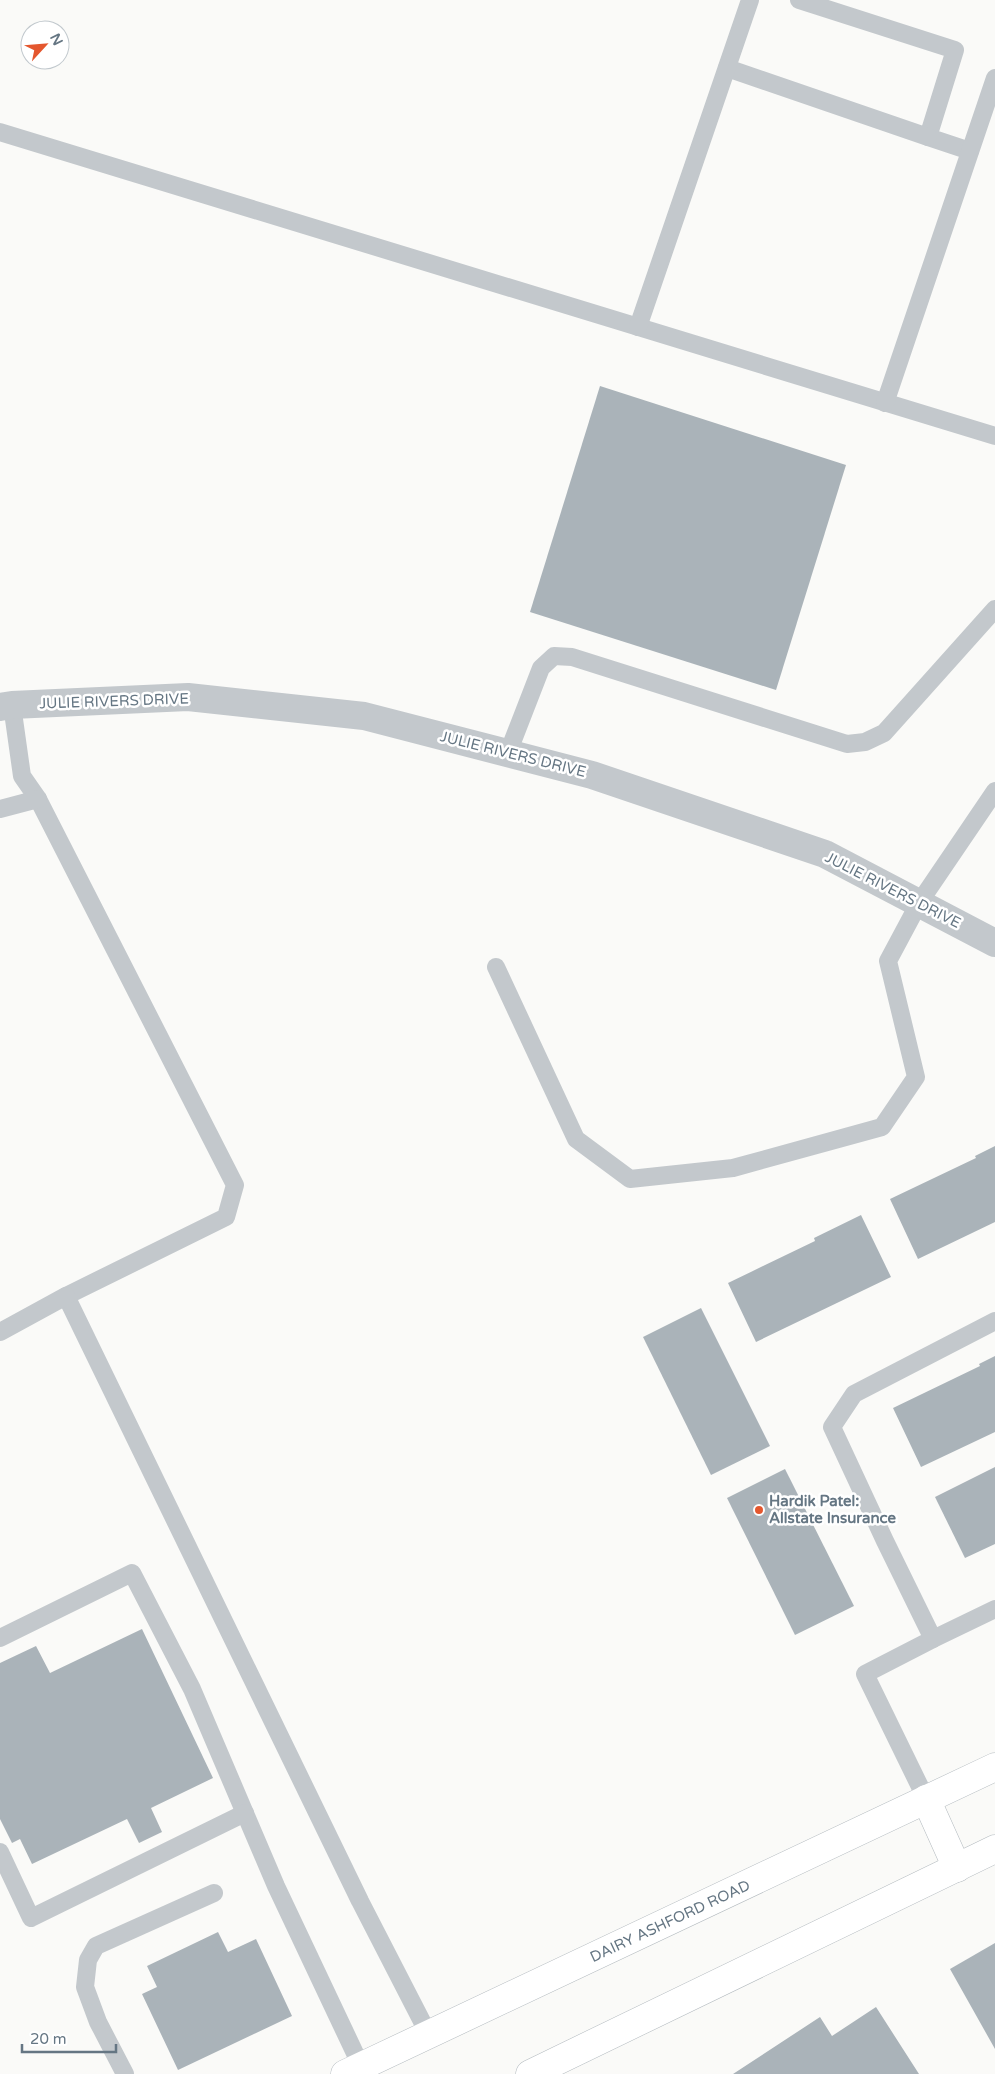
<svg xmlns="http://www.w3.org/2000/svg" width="995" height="2074" font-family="'Varela Round',sans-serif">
  <rect width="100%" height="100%" fill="#fafaf8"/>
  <g fill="#aab3b9">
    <path d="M600,386L846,465L776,690L530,612Z"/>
    <path d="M995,1146V1222L918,1259L890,1199L976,1158L975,1156Z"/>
    <path d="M861,1215L891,1277L756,1342L728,1283L815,1241L814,1238Z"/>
    <path d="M701,1308L770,1446L711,1475L643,1337Z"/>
    <path d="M995,1356V1432L921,1467L893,1408L980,1366L979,1364Z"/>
    <path d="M995,1467V1544L965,1558L935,1497Z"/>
    <path d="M785,1469L854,1606L795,1635L727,1498Z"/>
    <path d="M142,1629L213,1778L151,1808L162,1832L139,1843L127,1819L32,1864L20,1839L12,1843L0,1819V1663L36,1646L50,1673Z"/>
    <path d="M218,1932L228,1952L256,1939L292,2016L178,2070L142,1994L157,1987L147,1966Z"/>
    <path d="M995,1943V2049L950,1969Z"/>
    <path d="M876,2007L919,2074H733L820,2017L832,2036Z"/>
  </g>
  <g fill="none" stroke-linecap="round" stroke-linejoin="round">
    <defs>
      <g id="secondary">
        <path d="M926,1799L957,1868"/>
        <path d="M345,2074L995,1767"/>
        <path d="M530,2074L995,1849"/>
      </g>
    </defs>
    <use href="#secondary" stroke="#b3babf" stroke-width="29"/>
    <g stroke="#c3c8cc" stroke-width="18">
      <path d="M799,0L955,50L928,137L970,151"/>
      <path d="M727,68L928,137"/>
      <path d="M0,132L995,436"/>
      <path d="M638,327L750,0"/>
      <path d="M885,403L995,78"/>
      <path d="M12,705L22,776L38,799L235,1185L226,1217L66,1296L360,1901L429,2035"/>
      <path d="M508,753L541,668L554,656L572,657L847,744L865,742L884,733L995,609"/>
      <path d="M0,809L38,799"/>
      <path d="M496,967L576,1139L630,1179L733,1168L882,1127L916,1077L888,961L919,903L995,791"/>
      <path d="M0,1332L66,1296"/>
      <path d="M0,1638L132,1573L192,1689L276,1886L361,2066"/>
      <path d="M933,1639L995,1609"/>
      <path d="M926,1799L865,1674L933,1639L885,1541L832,1427L854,1394L995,1321"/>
      <path d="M0,1852L31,1918L245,1813"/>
      <path d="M125,2074L98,2022L85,1987L88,1960L96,1946L214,1893"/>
    </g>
    <path stroke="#c3c8cc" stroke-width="28" d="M0,707L12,705L188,697L364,716L592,775L825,854L995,943"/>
    <use href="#secondary" stroke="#fff" stroke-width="28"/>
  </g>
  <circle fill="#e4572e" stroke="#fff" stroke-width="2" cx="759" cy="1510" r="5"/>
  <g text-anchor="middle" stroke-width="5" stroke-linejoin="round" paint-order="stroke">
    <g font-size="15" fill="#657683" stroke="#fff">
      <text transform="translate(114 701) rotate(-2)" y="5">JULIE RIVERS DRIVE</text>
      <text transform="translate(513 754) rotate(14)" y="5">JULIE RIVERS DRIVE</text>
      <text transform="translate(893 890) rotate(27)" y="5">JULIE RIVERS DRIVE</text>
      <text transform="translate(670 1921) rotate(-25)" y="5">DAIRY ASHFORD ROAD</text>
    </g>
    <g font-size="15" font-weight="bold" fill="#657683" stroke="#fff" text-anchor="start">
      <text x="769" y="1506">Hardik Patel:<tspan x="769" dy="17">Allstate Insurance</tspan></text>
    </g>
  </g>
  <g transform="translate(45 45) rotate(64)"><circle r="24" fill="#ffffff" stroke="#c1c8cd"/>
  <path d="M0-4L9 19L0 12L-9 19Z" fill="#e4572e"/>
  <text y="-8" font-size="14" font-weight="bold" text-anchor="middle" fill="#657683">N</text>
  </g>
  <path d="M22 2044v8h94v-8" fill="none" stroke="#657683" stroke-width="2.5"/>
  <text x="30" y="2044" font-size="15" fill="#657683" stroke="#ffffff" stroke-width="4" paint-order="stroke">20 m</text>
</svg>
